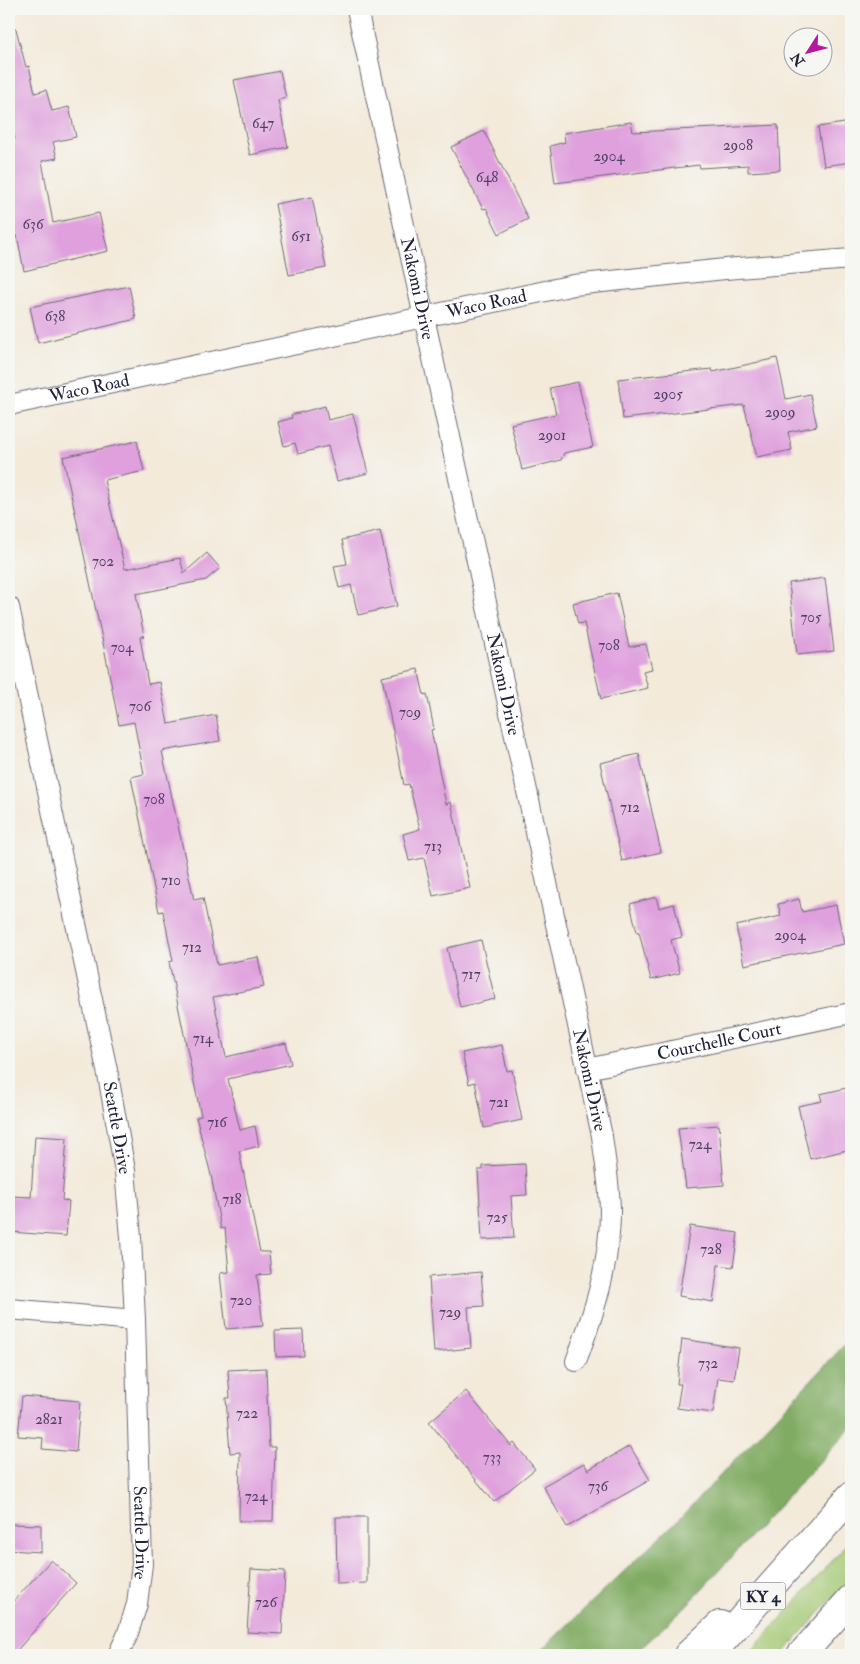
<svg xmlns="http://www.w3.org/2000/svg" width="860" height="1664" font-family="'IM FELL Double Pica',serif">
  <rect width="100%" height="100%" fill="#f6f6f2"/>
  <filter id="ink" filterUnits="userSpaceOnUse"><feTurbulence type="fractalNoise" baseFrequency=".02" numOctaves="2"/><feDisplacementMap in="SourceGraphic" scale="10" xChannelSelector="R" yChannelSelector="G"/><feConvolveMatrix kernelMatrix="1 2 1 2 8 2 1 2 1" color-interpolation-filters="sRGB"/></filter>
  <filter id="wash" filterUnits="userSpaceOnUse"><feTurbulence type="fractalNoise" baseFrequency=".0096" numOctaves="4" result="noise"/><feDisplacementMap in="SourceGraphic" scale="20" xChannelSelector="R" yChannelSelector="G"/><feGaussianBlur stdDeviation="1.12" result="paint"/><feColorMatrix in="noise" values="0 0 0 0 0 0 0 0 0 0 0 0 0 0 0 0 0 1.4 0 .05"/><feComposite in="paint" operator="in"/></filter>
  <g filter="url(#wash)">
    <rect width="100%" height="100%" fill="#f3eada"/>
    <path fill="#a1c670" stroke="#627456" d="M851,1540V1577L782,1655H748Z"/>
    <path fill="#80ab62" stroke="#51664e" d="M851,1338V1428L686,1606L634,1655H536L678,1520Z"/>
    <g id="blocks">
      <g fill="#dfa0dd">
        <path d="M16,29L26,67L29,66L35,93L46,90L52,111L69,107L76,137L53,142L57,158L42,161L53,223L99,213L108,251L24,271L17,235L14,236L9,193V141L15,139L9,114V30Z"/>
        <path d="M280,71L286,98L278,100L288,147L250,155L234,80Z"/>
        <path d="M631,122L633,132L778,125L780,170L748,172V165L700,168L699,165L555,183L550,146L565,142L564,133Z"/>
        <path d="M851,122V162L824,166L818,127Z"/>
        <path d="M484,131L528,219L499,234L486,208L483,209L451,147Z"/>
        <path d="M312,197L326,268L289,275L275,204Z"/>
        <path d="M129,286L136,319L38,343L30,307Z"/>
        <path d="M777,358L786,399L810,394L817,426L788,432L792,450L757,457L744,405L623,419L618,379L712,369L713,372Z"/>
        <path d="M578,382L593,447L564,453L561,460L522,470L511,424L556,414L550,388Z"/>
        <path d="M325,406L328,420L353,414L368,473L337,481L328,446L298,454L295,443L284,446L278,422L292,418L291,415Z"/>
        <path d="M137,441L144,471L104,480L125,569L180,558L184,573L207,553L220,568L206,580L136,594L144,636L140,637L148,684L160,682L168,724L216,715L220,741L162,751L194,900L203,898L217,965L258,957L264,987L213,997L226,1057L286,1043L291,1064L228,1079L240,1130L255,1126L259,1146L239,1151L260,1252H269L271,1274L257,1275L263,1326L226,1329L220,1273L229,1272L225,1228L221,1229L211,1175L196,1117L201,1116L169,962L173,961L163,911L159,912L131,777L144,774L134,722L119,725L106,657L63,457Z"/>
        <path d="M380,531L397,606L358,615L351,585L339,588L334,566L347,564L342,540Z"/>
        <path d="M825,578L834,651L797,655L789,583Z"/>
        <path d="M617,593L629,647L646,644L652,669L643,671L648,688L601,699L584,623L578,624L573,603Z"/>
        <path d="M418,669L424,695L427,694L434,729L431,730L446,804L451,802L470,888L433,896L424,858L409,861L403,834L420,829L409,784L404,785L382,677Z"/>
        <path d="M639,754L661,852L622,861L600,763Z"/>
        <path d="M656,897L659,908L674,904L682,937L671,940L680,973L651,980L639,932H637L630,904Z"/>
        <path d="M799,899L802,912L836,905L844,944L744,965L736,926L781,916L778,904Z"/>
        <path d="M481,940L495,999L460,1007L447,948Z"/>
        <path d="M502,1045L507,1071L512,1070L522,1120L484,1128L475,1082L469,1084L462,1053Z"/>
        <path d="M851,1087V1149L810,1159L798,1106L822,1101L820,1094Z"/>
        <path d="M719,1125L724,1185L686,1188L678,1128Z"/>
        <path d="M35,1136L67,1138L62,1200L69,1201L66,1236L9,1232L10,1196L31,1197Z"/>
        <path d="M525,1164L527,1195L511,1196L514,1238L482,1240L478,1170H483V1166Z"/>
        <path d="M690,1226L738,1233L733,1267L718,1265L713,1302L679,1296Z"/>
        <path d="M481,1272L484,1306L468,1307L471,1348L434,1352L429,1277Z"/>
        <path d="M303,1330L304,1356L276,1357L275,1331Z"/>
        <path d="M682,1339L739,1348L734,1380L718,1378L713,1413L677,1408L681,1384H677Z"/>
        <path d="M266,1368L269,1447H275L273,1521H239L240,1452L230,1453L226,1398H230L228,1370Z"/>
        <path d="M466,1391L511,1446L514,1443L535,1469L494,1502L429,1422Z"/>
        <path d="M22,1396L80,1401L76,1452L42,1449L43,1438L18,1436Z"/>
        <path d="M630,1446L650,1480L567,1527L543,1486L584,1463L588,1470Z"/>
        <path d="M336,1517H367V1583L337,1584Z"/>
        <path d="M9,1524L41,1525V1552L9,1550Z"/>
        <path d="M51,1560L76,1583L13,1655H9V1606Z"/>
        <path d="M251,1569L285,1571L282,1634L247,1632Z"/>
      </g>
    </g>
  </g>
  <g filter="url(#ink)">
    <use href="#blocks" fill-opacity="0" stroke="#6b6873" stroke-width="1"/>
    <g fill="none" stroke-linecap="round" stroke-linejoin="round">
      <defs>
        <g id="minor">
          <path id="s1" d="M357,9L602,1136C605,1161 610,1187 610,1212C610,1264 594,1313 576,1361"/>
          <path id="s2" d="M9,405L574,285L725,269L851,259"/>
          <path id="s3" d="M9,607L108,1075L125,1171L131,1237L135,1320L142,1564L137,1604L127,1636L118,1655"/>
          <path id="s4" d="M587,1069L851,1013"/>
          <path d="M9,1309L135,1320"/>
        </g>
        <g id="motorway">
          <path d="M688,1655L720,1625"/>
          <path d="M710,1655L851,1496"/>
          <path d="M801,1655L851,1599"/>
        </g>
      </defs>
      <use href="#minor" stroke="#6b6873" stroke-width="22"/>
      <use href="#motorway" stroke="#6b6873" stroke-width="30"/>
      <use href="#minor" stroke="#fff" stroke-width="20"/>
      <use href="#motorway" stroke="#fff" stroke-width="28"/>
    </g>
  </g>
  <g text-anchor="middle" stroke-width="4.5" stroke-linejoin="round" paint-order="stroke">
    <g font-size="15" fill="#514264">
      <text x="263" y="128">647</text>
      <text x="738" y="150">2908</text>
      <text x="609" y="161">2904</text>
      <text x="487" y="182">648</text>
      <text x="33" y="229">636</text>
      <text x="301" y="241">651</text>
      <text x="55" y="321">638</text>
      <text x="668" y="399">2905</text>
      <text x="780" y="417">2909</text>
      <text x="552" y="440">2901</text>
      <text x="103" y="566">702</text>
      <text x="811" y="622">705</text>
      <text x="609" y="650">708</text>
      <text x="122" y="652">704</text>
      <text x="140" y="711">706</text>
      <text x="410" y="717">709</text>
      <text x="154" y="804">708</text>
      <text x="630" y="812">712</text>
      <text x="433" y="851">713</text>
      <text x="171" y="885">710</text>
      <text x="790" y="940">2904</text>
      <text x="192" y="952">712</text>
      <text x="471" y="979">717</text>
      <text x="203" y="1043">714</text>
      <text x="499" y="1107">721</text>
      <text x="217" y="1127">716</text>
      <text x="700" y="1149">724</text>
      <text x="232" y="1204">718</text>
      <text x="497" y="1222">725</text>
      <text x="711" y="1254">728</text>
      <text x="241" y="1305">720</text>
      <text x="450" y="1317">729</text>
      <text x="708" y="1368">732</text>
      <text x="247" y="1418">722</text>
      <text x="49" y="1424">2821</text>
      <text x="492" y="1462">733</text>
      <text x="598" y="1491">736</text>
      <text x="256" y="1501">724</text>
      <text x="266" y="1607">726</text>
    </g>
    <rect fill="#f6f6f2" stroke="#626272" stroke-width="1" x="740.5" y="1582.5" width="45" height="27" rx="4"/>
    <g font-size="16" font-weight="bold" fill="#22223b">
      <text x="763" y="1602">KY 4</text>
    </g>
    <g font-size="18" fill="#22223b" stroke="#f6f6f2">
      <text dy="6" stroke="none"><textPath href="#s1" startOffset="286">Nakomi Drive</textPath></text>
      <text dy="6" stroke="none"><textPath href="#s2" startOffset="488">Waco Road</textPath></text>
      <text dy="6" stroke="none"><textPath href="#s2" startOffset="82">Waco Road</textPath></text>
      <text dy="6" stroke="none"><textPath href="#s1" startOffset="691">Nakomi Drive</textPath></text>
      <text dy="6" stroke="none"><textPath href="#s4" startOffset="135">Courchelle Court</textPath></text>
      <text dy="6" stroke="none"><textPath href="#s1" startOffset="1096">Nakomi Drive</textPath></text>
      <text dy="6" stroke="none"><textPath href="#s3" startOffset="532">Seattle Drive</textPath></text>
      <text dy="6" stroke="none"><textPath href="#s3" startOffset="938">Seattle Drive</textPath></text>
    </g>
  </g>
  <rect width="860" height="1664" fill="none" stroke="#f6f6f2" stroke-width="30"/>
  <g transform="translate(808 52) rotate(234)"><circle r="24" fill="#f6f6f2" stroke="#a1a1a9"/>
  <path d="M0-4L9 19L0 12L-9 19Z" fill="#b5179e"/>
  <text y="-8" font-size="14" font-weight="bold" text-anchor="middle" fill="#22223b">N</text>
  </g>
</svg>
